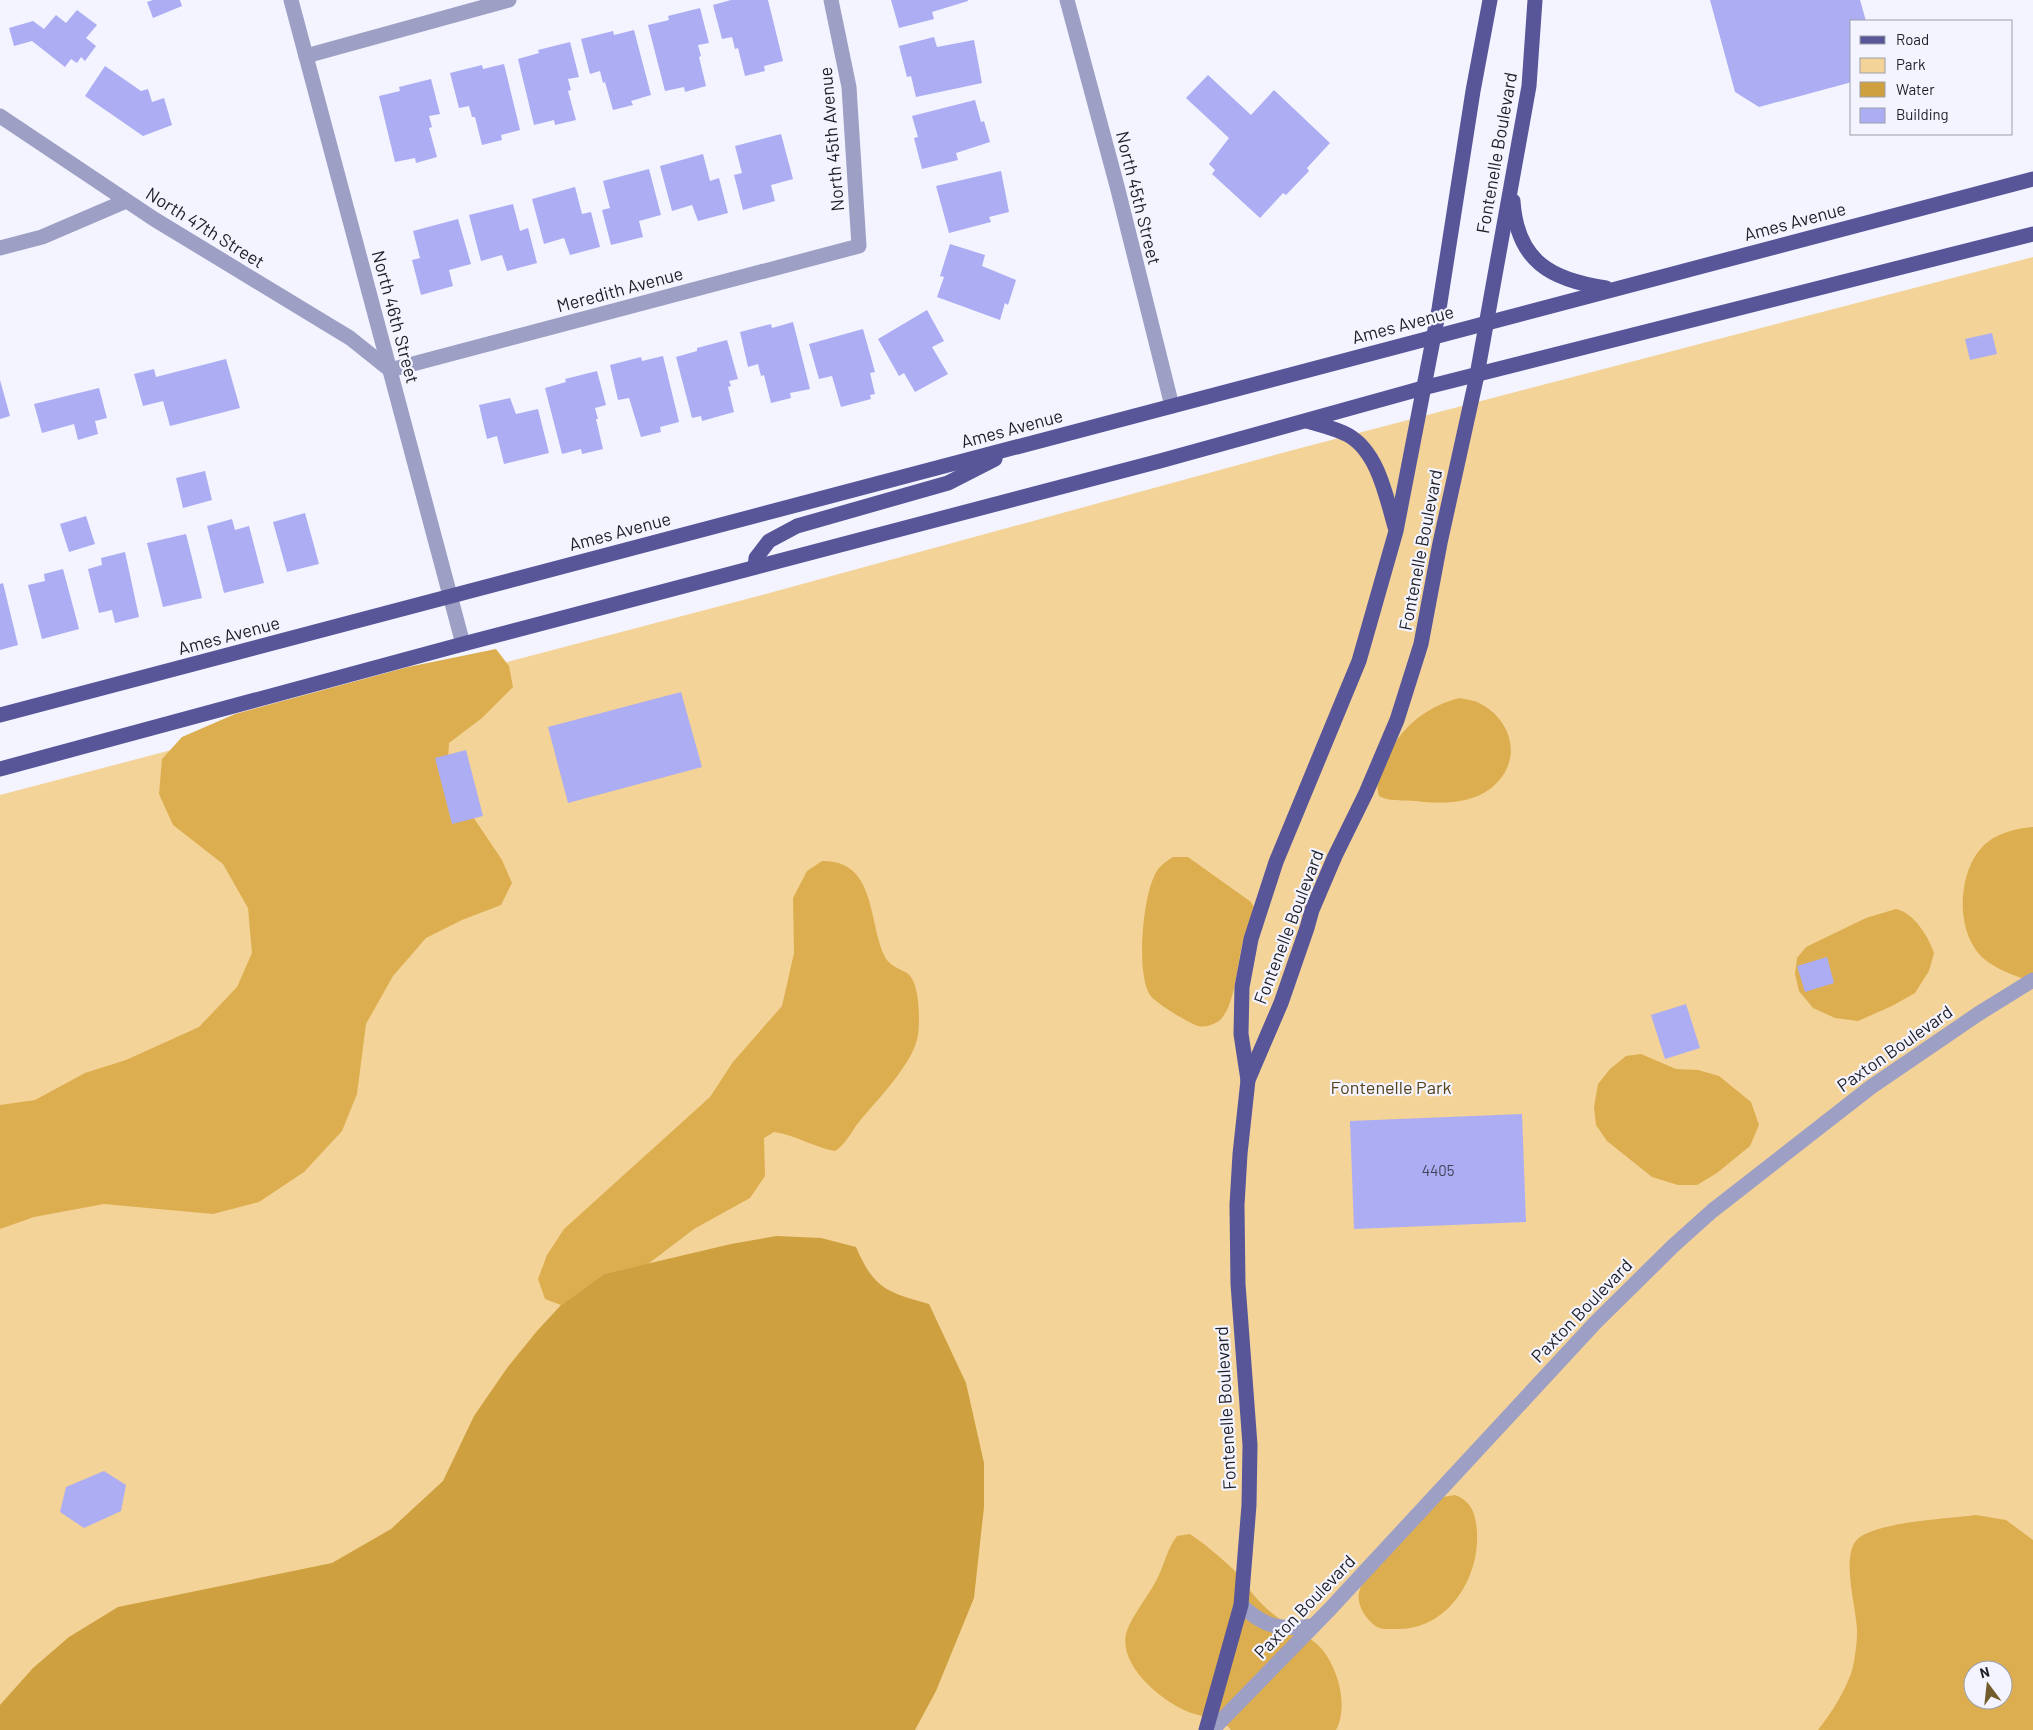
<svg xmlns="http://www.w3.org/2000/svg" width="2033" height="1730" font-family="Barlow,sans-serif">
  <rect width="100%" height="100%" fill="#f3f4ff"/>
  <path fill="#f3d398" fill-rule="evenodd" d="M2033,257V1730H0V795L762,595L1293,450ZM1973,1670H2003V1700H1973Z"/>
  <g fill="#ddae4f" fill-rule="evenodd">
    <path d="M496,649L509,666L513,687L482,718L449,743L447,778L502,860L512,883L501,905L462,920L426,938L393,976L366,1024L357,1094L342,1131L304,1172L259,1202L213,1214L104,1204L34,1217L0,1229V1105L35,1100L85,1073L126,1060L199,1027L237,987L252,953L248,908L223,864L173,825L159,794L162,759L182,737L235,714L408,667Z"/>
    <path d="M1459,698C1464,699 1472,700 1477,702C1514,719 1524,763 1490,789C1470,804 1440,804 1416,801C1402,800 1391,802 1379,796C1375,782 1379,775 1385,762C1399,729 1423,708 1459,698Z"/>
    <path d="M2033,827V981C2013,976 1985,966 1974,947C1955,918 1960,862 1989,841C2001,832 2019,828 2033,827Z"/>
    <path d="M1173,857H1188L1251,902L1255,909C1250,919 1246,930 1243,941C1237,962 1236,1001 1222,1018C1217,1024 1206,1028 1198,1026C1190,1024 1154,1002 1150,995C1136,974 1143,901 1153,879C1157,868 1163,863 1173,857Z"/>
    <path d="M822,861C875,860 868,918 884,955C888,965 898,968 907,973C920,982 920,1020 918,1035C914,1063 876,1101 859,1122C850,1133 847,1143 835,1151C813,1147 796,1135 774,1132L764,1138L765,1176L750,1198L694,1229L648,1264L604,1274L561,1305L545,1299L538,1279L547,1255L564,1229L710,1097L733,1062L782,1006L794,953L793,898L807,871Z"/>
    <path d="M1896,909C1914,913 1928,936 1934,953L1929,971L1915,993L1892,1006L1858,1021L1835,1018L1813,1008L1799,991L1795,974L1797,958L1806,947L1866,918Z"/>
    <path d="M1641,1054L1676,1069L1698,1070L1719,1076L1751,1102L1759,1125L1750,1146L1717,1173L1697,1185H1678L1652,1177L1607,1141L1596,1125L1594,1107L1598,1084L1610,1069L1626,1056Z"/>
    <path d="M1455,1495C1469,1500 1474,1510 1476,1523C1484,1572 1450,1631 1396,1629C1387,1629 1381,1630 1374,1625C1364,1617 1355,1602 1360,1589C1368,1564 1423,1517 1443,1497Z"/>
    <path d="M1976,1515L2006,1520L2033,1540V1730H1818C1832,1712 1847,1689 1853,1667C1855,1657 1857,1643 1857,1633C1858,1611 1838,1552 1860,1537C1885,1521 1947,1519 1976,1515ZM1973,1670H2003V1700H1973Z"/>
    <path d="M1190,1534C1205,1544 1220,1557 1234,1570C1244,1581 1252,1595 1263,1605C1279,1622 1308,1634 1321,1648C1338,1668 1349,1706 1336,1730H1231C1223,1717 1199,1717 1186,1711C1161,1700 1119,1666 1126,1634C1130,1618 1150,1594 1158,1577C1165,1563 1167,1549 1177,1536Z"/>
  </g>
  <path fill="#cea03f" d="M777,1236L821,1238L856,1247C874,1289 887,1292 929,1304L966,1383L984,1463V1507L974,1598L936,1691L915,1730H0V1705L33,1668L69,1637L118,1607L332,1563L391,1529L443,1481L474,1416L507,1368L537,1331L561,1305L604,1274L731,1244Z"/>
  <g fill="#acadf3">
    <path d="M153,0H180L182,6L153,18L147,2Z"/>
    <path d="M731,0H768L783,61L764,66L765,71L745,76L738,48L735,49L732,37L722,39L713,5Z"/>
    <path d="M891,0H968V1L932,12L934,19L899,28Z"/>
    <path d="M1710,0H1860L1866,21H1852V82L1759,107L1735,92Z"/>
    <path d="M700,8L709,43L698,45L701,56L699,57L706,86L685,92L684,87L665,91L648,25L669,20L668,16Z"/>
    <path d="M77,10L97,25L86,38L96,46L85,61L81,57L77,63L71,59L65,67L32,41L14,46L9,28L33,21L44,29L56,15L66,23Z"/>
    <path d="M634,30L651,95L631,101L633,105L613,110L605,82L603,83L600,71L590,74L581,39L613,31L614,35Z"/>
    <path d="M934,37L937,47L974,40L982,83L916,97L911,76L907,77L899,46Z"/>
    <path d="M570,42L579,77L568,79L571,90L568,91L576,120L555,125L554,120L534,125L518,59L539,53L538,50Z"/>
    <path d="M504,64L520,130L501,135L502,140L482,145L475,117H472L469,106L459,108L450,73L482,65L483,69Z"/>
    <path d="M105,66L141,91L148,89L152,102L164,98L172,125L143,136L85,96Z"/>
    <path d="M1208,75L1251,115L1274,90L1330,143L1307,168L1309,171L1286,195L1283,193L1260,218L1212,174L1215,170L1209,164L1229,138L1186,98Z"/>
    <path d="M431,79L440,114L429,116L432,127L429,128L437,157L416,163L415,158L395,162L379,96L400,91L399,87Z"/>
    <path d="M975,100L981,122L984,121L990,142L956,153L958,160L922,169L914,138L918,137L912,116Z"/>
    <path d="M781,134L793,179L771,185L775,201L743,210L734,175L742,173L735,146Z"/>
    <path d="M703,154L710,181L719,178L728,213L698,221L692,205L672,211L660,166Z"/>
    <path d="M649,169L661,215L639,221L643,237L611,245L602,210L610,208L603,181Z"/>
    <path d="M1001,171L1009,212L989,217L991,222L949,233L936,186Z"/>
    <path d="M575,187L582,214L591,212L600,247L570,255L564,238L544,244L532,199Z"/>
    <path d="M513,204L520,231L528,228L537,263L507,271L502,255L481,261L469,215Z"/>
    <path d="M458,219L471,264L449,270L453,286L421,295L412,260L420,258L413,231Z"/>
    <path d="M950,244L985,255L982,266L1016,280L1008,305L1005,303L1000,320L937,297L944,277L940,276Z"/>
    <path d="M927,310L944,341L932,347L948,374L915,392L904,373L899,376L878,339Z"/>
    <path d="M793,322L810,389L790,393L791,398L771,403L764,375L761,376L758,364L748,367L740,332L771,324L772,328Z"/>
    <path d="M863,329L875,372L870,373L875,394L870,395L871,399L841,407L832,376L819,379L809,344Z"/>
    <path d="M1992,333L1997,354L1970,360L1965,339Z"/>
    <path d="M727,340L738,379L729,381L731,386L728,387L734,412L702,421L701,416L692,418L676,357L697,351V348Z"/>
    <path d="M663,356L679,422L660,427L661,432L641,437L629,398L618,400L610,365L641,357L642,361Z"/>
    <path d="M226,359L240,408L170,426L163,401L143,406L134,374L154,369L156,377Z"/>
    <path d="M597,371L606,405L595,408L598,419H596L603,449L582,454L581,449L562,454L545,388L566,382L565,379Z"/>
    <path d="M0,380L10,416L0,419Z"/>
    <path d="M99,388L107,418L95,421L98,434L78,440L74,424L42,433L34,404Z"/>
    <path d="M510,398L516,414L538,409L549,453L504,464L497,436L487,439L479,405Z"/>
    <path d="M205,471L212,500L183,508L176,478Z"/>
    <path d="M305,513L319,564L287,572L273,522Z"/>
    <path d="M86,516L95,544L69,552L60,524Z"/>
    <path d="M232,519L235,530L249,526L264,583L224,593L207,526Z"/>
    <path d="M186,534L202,598L163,607L147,543Z"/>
    <path d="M125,552L139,617L115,623L112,610L99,613L88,569L102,565L101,558Z"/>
    <path d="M63,569L79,629L42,639L28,585L45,581L44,574Z"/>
    <path d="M3,583L18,645L0,650V584Z"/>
    <path d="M681,692L702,767L568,803L548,727Z"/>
    <path d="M466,750L483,816L452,824L435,758Z"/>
    <path d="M1827,957L1834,983L1805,992L1797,966Z"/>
    <path d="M1686,1004L1700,1048L1665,1059L1651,1015Z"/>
    <path d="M1522,1114L1526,1222L1354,1229L1350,1121Z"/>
    <path d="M104,1471L126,1485L121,1511L84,1528L60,1512L66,1487Z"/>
  </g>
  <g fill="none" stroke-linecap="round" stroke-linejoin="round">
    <g stroke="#9d9fc5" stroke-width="15">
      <path d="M291,0L463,644"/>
      <path d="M1067,0L1117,186L1172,406"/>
      <path d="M306,56L509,0"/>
      <path d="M0,116L154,219L350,338L390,370L859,246L849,87L831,0"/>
      <path d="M0,248L42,237L126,201"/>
      <path d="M1241,1605C1265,1628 1281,1630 1313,1626"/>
      <path d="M1212,1730L1330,1609L1595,1323L1673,1246L1712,1211L1871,1087L1978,1014L2033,980"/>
    </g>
    <g stroke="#585699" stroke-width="15">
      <path d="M1513,201C1517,262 1552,280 1606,288"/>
      <path d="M1307,421C1320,425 1335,428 1348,435C1378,452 1386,496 1395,527"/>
      <path d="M755,567L756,558L769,541L797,526L948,483L995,459"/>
      <path d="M0,715L2033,179"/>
      <path d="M0,769L463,644L1160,461L1423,388L2033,234"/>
      <path d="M1248,1080L1241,1034L1242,987L1251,939L1276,862L1359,661L1396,531L1439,309L1473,91L1490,0"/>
      <path d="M1206,1730L1241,1605L1249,1505L1250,1445L1238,1284L1237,1205L1240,1154L1248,1080L1281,1003L1307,928L1312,910L1335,856L1366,793L1397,720L1421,644L1440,543L1477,375L1529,86L1535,0"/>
    </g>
  </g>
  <g text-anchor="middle" stroke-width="4.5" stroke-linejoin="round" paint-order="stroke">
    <g font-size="15" fill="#424258">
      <text x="1438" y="1176">4405</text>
    </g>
    <g font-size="18" fill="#1e1f25" stroke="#f3f4ff">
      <text transform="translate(832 139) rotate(-95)" y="6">North 45th Avenue</text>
      <text transform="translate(1497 153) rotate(-80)" y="6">Fontenelle Boulevard</text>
      <text transform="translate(1138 198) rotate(76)" y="6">North 45th Street</text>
      <text transform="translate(1795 222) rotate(-15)" y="6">Ames Avenue</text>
      <text transform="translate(205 228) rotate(32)" y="6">North 47th Street</text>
      <text transform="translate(620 290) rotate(-15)" y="6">Meredith Avenue</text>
      <text transform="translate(395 317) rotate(75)" y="6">North 46th Street</text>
      <text transform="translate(1403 325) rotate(-15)" y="6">Ames Avenue</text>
      <text transform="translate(1012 429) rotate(-15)" y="6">Ames Avenue</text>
      <text transform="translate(620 532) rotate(-15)" y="6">Ames Avenue</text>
      <text transform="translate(1421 550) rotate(-79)" y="6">Fontenelle Boulevard</text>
      <text transform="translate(229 636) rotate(-15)" y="6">Ames Avenue</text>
      <text transform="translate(1289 927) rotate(-69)" y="6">Fontenelle Boulevard</text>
      <text transform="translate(1895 1049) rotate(-35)" y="6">Paxton Boulevard</text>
      <text transform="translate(1582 1311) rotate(-46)" y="6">Paxton Boulevard</text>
      <text transform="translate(1226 1408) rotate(-93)" y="6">Fontenelle Boulevard</text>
      <text transform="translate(1305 1607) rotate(-46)" y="6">Paxton Boulevard</text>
    </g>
    <g font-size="18" fill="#55411a" stroke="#f3f4ff">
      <text x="1391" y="1094">Fontenelle Park</text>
    </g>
  </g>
  <rect x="1850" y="20" width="162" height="115" fill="#f3f4ff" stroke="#9e9fa8"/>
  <rect x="1860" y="36" width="25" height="8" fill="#585699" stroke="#9e9fa8"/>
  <text x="1896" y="45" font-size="15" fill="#1e1f25">Road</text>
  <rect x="1860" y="58" width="25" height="15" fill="#f3d398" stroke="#9e9fa8"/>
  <text x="1896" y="70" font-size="15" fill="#1e1f25">Park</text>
  <rect x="1860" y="82" width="25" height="15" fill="#cea03f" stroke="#9e9fa8"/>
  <text x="1896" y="95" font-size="15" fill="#1e1f25">Water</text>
  <rect x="1860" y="108" width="25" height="15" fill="#acadf3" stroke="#9e9fa8"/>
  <text x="1896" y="120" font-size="15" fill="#1e1f25">Building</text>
  <g transform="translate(1988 1685) rotate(345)"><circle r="24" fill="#f3f4ff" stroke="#9e9fa8"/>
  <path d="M0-4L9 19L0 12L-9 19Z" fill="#735c2c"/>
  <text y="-8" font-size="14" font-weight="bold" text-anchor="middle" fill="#1e1f25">N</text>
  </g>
</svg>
